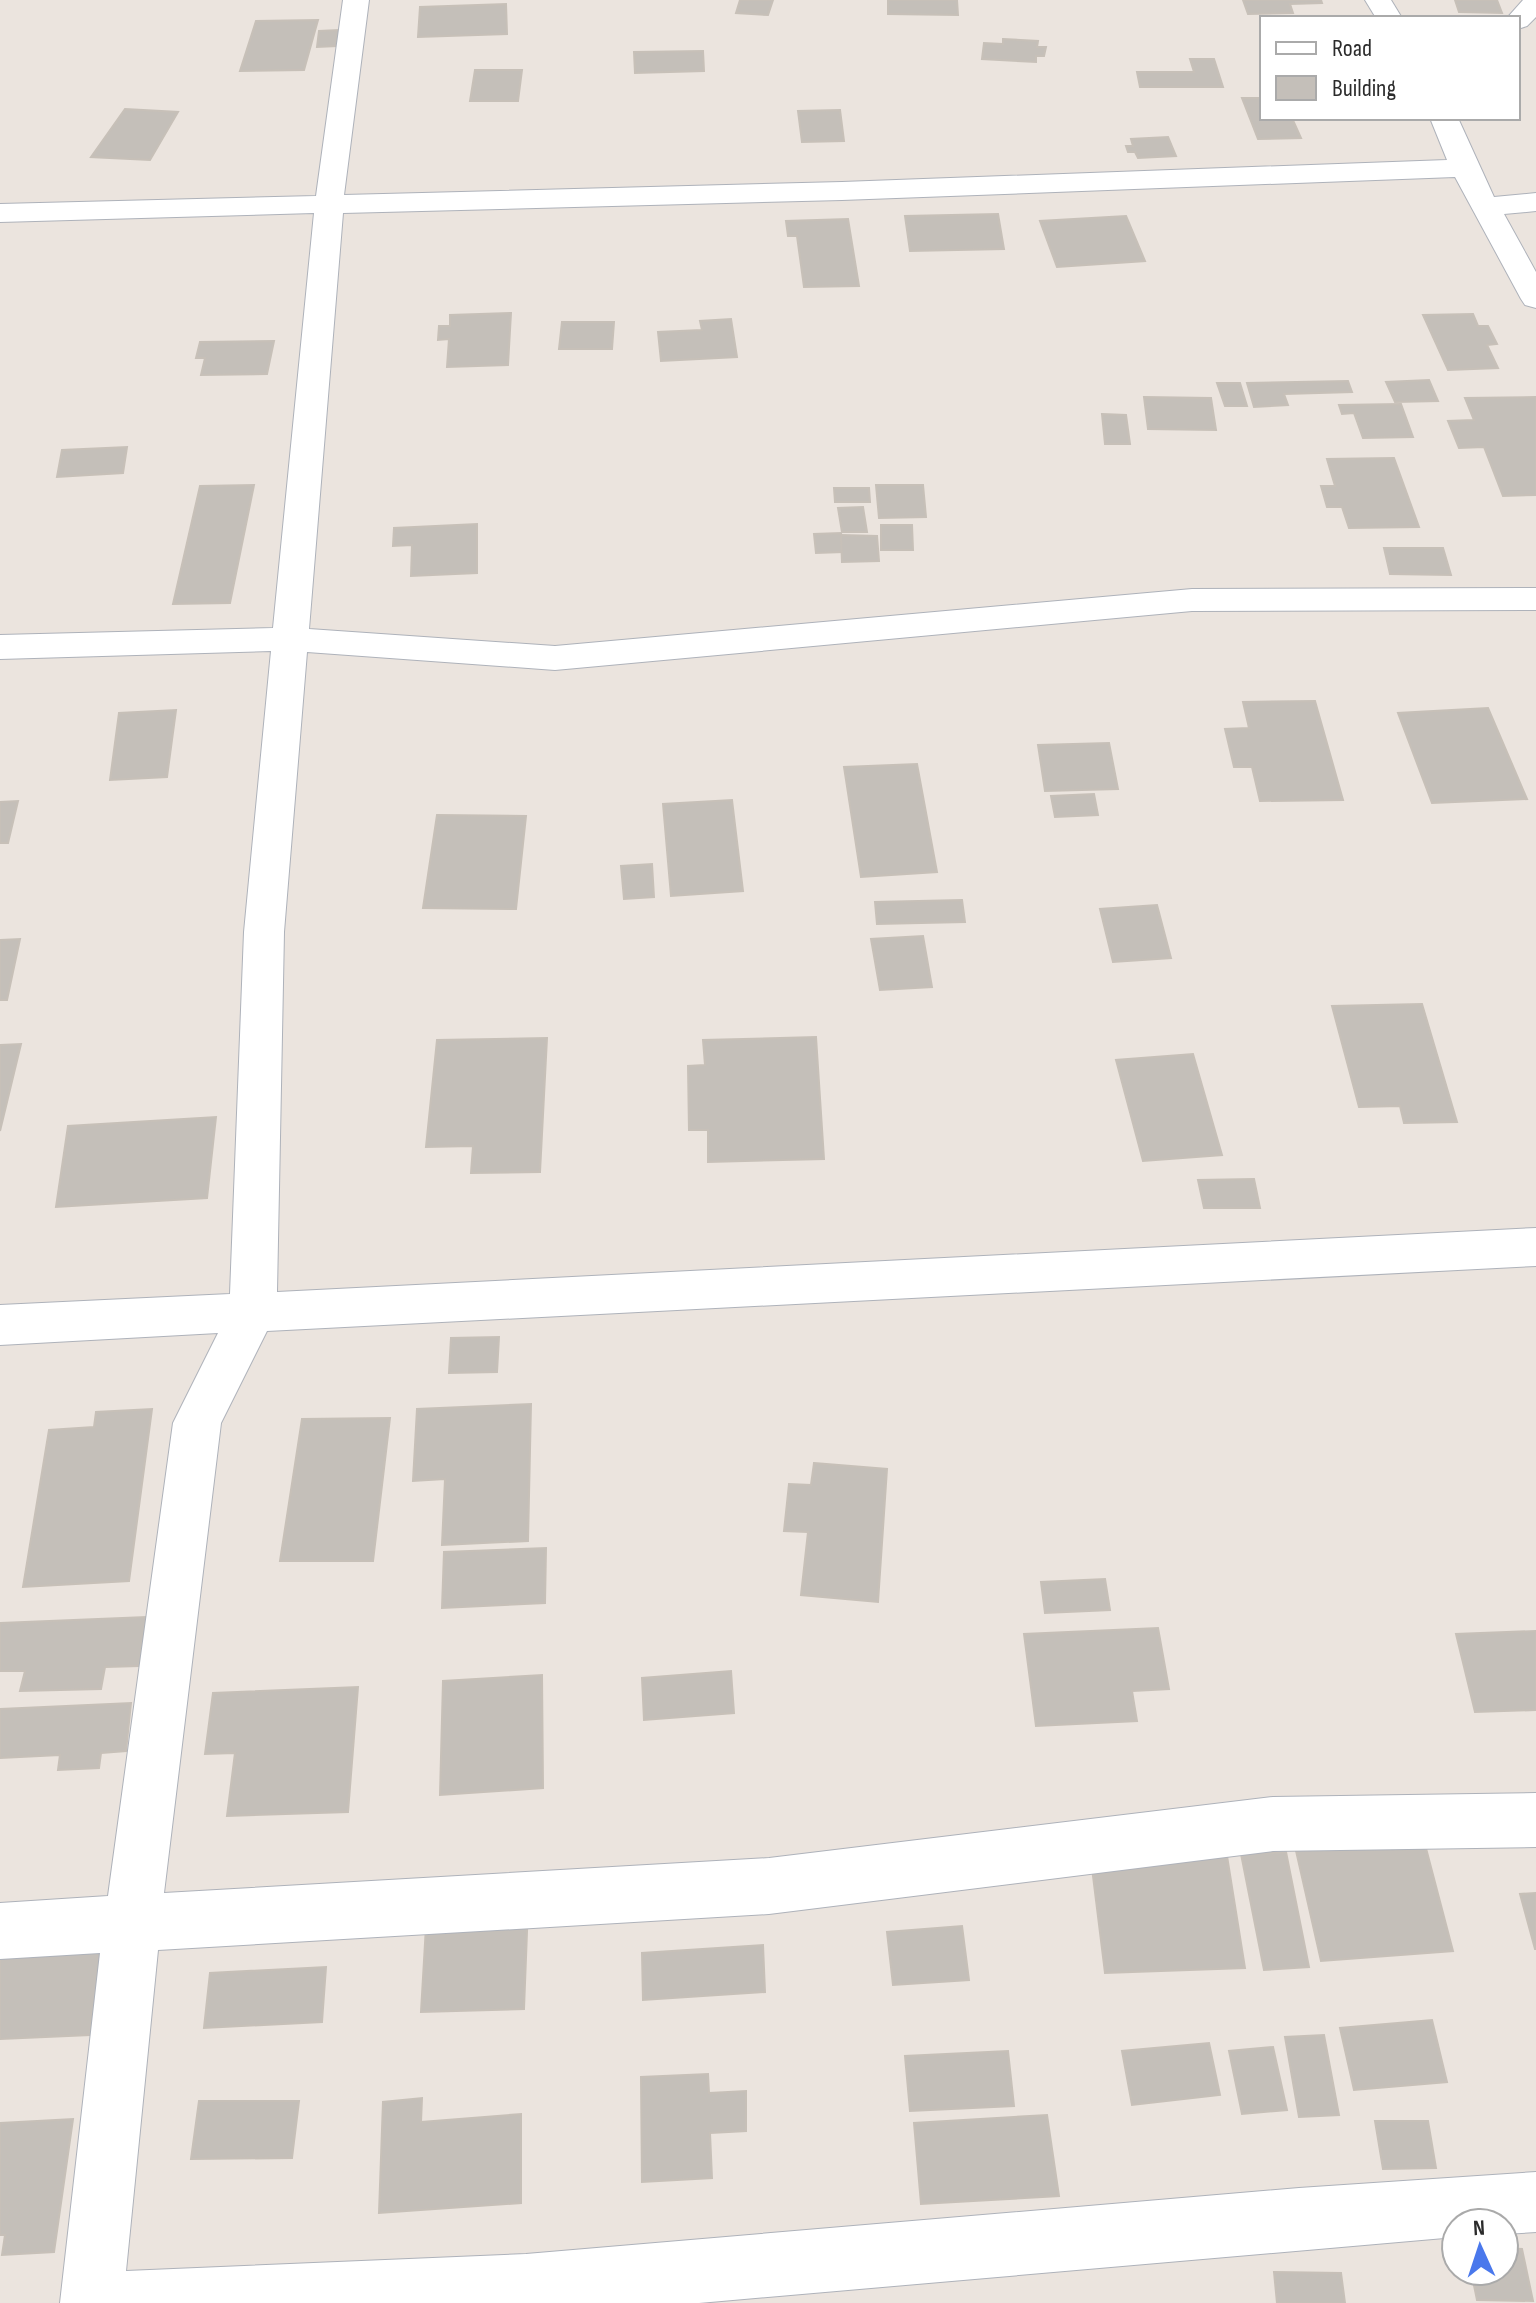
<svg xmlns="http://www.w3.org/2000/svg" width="1536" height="2303" font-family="'Sofia Sans Condensed',sans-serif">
  <rect width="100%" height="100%" fill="#ebe4de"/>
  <g fill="#c4bfb9" stroke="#c7c0b8" stroke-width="2">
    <path d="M740,0H773L768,15L736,13Z"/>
    <path d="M888,0H957L958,15L888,14Z"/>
    <path d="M1243,0H1321L1322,3L1290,4L1293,13L1248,14Z"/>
    <path d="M1455,0H1497L1502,13L1459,12Z"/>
    <path d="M506,4L507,34L418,37L420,7Z"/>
    <path d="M318,20L304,70L240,71L256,21Z"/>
    <path d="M339,30L337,46L317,47L319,31Z"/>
    <path d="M1003,39L1038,41L1037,47H1046L1044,56H1036V62L982,59L984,43L1003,44Z"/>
    <path d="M703,51L704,71L635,73L634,52Z"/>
    <path d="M1190,59H1214L1223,87H1140L1137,72H1194Z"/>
    <path d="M475,70H522L518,101H470Z"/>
    <path d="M1242,98H1262V118H1292L1301,138L1258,139Z"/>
    <path d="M125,109L178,112L150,160L91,157Z"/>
    <path d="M840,110L844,141L802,142L798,111Z"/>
    <path d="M1168,137L1176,156L1138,158L1135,152H1128L1126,146H1133L1131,139Z"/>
    <path d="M998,214L1004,249L910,251L905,216Z"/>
    <path d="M1126,216L1145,261L1057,267L1040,221Z"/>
    <path d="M848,219L859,286L804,287L797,236H788L786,221Z"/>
    <path d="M511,313L508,365L447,367L449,339L438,340L439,326H450V315Z"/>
    <path d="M1473,314L1478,326H1488L1497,344L1487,345L1498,368L1448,370L1423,315Z"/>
    <path d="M731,319L737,357L661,361L658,332L702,330L700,321Z"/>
    <path d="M562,322H614L612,349H559Z"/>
    <path d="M274,341L267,374L201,375L205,358H196L200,342Z"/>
    <path d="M1429,380L1438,401L1395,402L1386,382Z"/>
    <path d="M1348,381L1352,392L1284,394L1288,405L1254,407L1247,383Z"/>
    <path d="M1217,383H1240L1247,406H1225Z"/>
    <path d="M1144,397L1211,398L1216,430L1148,429Z"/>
    <path d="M1536,397V495L1503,496L1484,447L1459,448L1448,421L1474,420L1465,398Z"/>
    <path d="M1401,404L1413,437L1363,438L1354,413L1342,414L1339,405Z"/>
    <path d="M1102,414L1126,415L1130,444H1105Z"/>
    <path d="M127,447L123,473L57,477L62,450Z"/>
    <path d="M1394,458L1419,527L1349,528L1342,507H1327L1321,486H1335L1327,459Z"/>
    <path d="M254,485L230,603L173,604L200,486Z"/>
    <path d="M876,485H923L926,517L879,518Z"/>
    <path d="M834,488H869L870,502H835Z"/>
    <path d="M863,507L867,532H842L838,508Z"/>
    <path d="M477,524V573L411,576L412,545L393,546L394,528Z"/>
    <path d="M881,525H912L913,550H881Z"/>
    <path d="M841,533L843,552L816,553L814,534Z"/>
    <path d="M841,535L877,536L879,561L842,562Z"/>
    <path d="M1384,548H1443L1451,575L1390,574Z"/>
    <path d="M1315,701L1343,800L1260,801L1252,767H1234L1225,729L1249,728L1243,702Z"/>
    <path d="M1488,708L1527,799L1432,803L1398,713Z"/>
    <path d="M176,710L167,777L110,780L119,713Z"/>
    <path d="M1109,743L1118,789L1045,791L1038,745Z"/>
    <path d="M917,764L937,872L861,877L844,767Z"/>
    <path d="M1094,794L1098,815L1055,817L1051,796Z"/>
    <path d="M732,800L743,891L671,896L663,804Z"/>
    <path d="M18,801L8,843H0V802Z"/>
    <path d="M437,815L526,816L516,909L423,908Z"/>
    <path d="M652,864L654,897L624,899L621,866Z"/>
    <path d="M962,900L965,922L877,924L875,902Z"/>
    <path d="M1157,905L1171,958L1113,962L1100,909Z"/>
    <path d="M923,936L932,987L880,990L871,939Z"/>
    <path d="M20,939L7,1000H0V940Z"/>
    <path d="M1422,1004L1457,1122L1404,1123L1400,1106L1359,1107L1332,1006Z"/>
    <path d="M816,1037L824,1159L708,1162V1130H689L688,1066L705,1065L703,1040Z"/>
    <path d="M547,1038L540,1172L471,1173L473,1146L426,1147L437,1040Z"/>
    <path d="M21,1044L0,1131V1045Z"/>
    <path d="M1193,1054L1222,1155L1143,1161L1116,1060Z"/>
    <path d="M216,1117L207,1198L56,1207L68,1126Z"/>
    <path d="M1254,1179L1260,1208H1204L1198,1180Z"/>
    <path d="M499,1337L497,1372L449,1373L451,1338Z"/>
    <path d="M531,1404L528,1541L442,1545L445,1479L413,1481L417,1409Z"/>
    <path d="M152,1409L129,1581L23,1587L49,1430L94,1427L96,1412Z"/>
    <path d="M390,1418L373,1561H280L302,1419Z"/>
    <path d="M814,1463L887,1469L878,1602L801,1595L808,1532L784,1531L789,1484L811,1485Z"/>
    <path d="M546,1548L545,1603L442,1608L444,1552Z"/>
    <path d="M1105,1579L1110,1610L1045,1613L1041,1582Z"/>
    <path d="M146,1617L139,1666L105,1667L101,1689L20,1691L25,1671H0V1623Z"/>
    <path d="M1158,1628L1169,1689L1132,1691L1137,1721L1036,1726L1024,1634Z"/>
    <path d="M1536,1631V1710L1475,1712L1456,1634Z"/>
    <path d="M731,1671L734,1713L644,1720L642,1678Z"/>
    <path d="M542,1675L543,1788L440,1795L443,1681Z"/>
    <path d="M358,1687L348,1812L227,1816L235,1753L205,1754L213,1693Z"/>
    <path d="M131,1703L126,1751L101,1753L99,1768L58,1770L60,1755L0,1758V1709Z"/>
    <path d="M1422,1833L1453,1951L1321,1961L1294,1842Z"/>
    <path d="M1286,1852L1309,1967L1264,1970L1241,1854Z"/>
    <path d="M1227,1856L1245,1968L1105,1973L1092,1868Z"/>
    <path d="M1536,1893V1949H1535L1520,1894Z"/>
    <path d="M528,1906L524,2009L421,2012L427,1909Z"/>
    <path d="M962,1926L969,1980L893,1985L887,1932Z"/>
    <path d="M102,1938L90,2035L0,2039V1944Z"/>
    <path d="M763,1945L765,1992L643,2000L642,1953Z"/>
    <path d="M326,1967L322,2022L204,2028L210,1973Z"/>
    <path d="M1432,2020L1447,2082L1354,2090L1340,2028Z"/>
    <path d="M1324,2035L1339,2115L1299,2117L1285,2037Z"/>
    <path d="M1209,2043L1220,2095L1132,2105L1122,2051Z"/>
    <path d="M1273,2047L1287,2110L1242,2114L1229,2051Z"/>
    <path d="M1008,2051L1014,2106L910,2111L905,2056Z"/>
    <path d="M708,2074L709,2093L746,2091V2131L710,2133L712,2178L642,2182L641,2077Z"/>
    <path d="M422,2098L421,2122L521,2114V2203L379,2213L383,2102Z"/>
    <path d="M199,2101H299L292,2158L191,2159Z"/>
    <path d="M1047,2115L1059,2196L921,2204L914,2123Z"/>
    <path d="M73,2119L54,2252L2,2255L5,2235H0V2123Z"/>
    <path d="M1375,2121H1428L1436,2168L1383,2169Z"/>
    <path d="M1504,2248L1522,2249L1533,2301L1477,2300L1471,2271H1504Z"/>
    <path d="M1274,2272L1341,2273L1345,2303H1277Z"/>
  </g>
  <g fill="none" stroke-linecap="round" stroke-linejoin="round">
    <defs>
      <g id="minor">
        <path d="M343,0H369L344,195L842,182L1447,160L1430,118H1458L1494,197L1536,193V211L1504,214L1536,272V308L1525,305L1521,299L1455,177L842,200L343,213L309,629L555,646L1192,589L1536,588V610L1192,611L555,670L307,652L284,932L277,1292L1536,1228V1266L267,1331L221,1423L164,1893L769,1858L1273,1797L1536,1793V1847L1273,1851L769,1914L158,1950L126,2271L526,2254L1299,2188L1536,2172V2232L1504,2234V2223H1456V2237L699,2303H60L100,1953L0,1959V1903L108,1896L173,1423L218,1333L0,1345V1305L230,1294L244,932L271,651L0,659V635L273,628L314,213L0,222V204L316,196Z"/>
        <path d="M1365,0H1391L1402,18H1376Z"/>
        <path d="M1523,0H1536V17L1527,26L1518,29V18H1507Z"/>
      </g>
    </defs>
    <use href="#minor" stroke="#aeb2ba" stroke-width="2"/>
    <use href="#minor" fill="#fff" fill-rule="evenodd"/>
  </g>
  <rect x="1260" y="16" width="260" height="104" fill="#ffffff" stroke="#aaaaaa" stroke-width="2"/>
  <rect x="1276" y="42" width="40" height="12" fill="#ffffff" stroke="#aaaaaa" stroke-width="2"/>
  <text x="1332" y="56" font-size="24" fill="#2b2b2b">Road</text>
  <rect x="1276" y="76" width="40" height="24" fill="#c4bfb9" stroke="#aaaaaa" stroke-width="2"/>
  <text x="1332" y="96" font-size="24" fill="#2b2b2b">Building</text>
  <g transform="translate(1480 2247) rotate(357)"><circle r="38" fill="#ffffff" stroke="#aaaaaa" stroke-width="2"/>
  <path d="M0-6L14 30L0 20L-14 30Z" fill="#4a78ec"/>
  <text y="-12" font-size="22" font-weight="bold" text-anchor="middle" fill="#2b2b2b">N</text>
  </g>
</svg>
